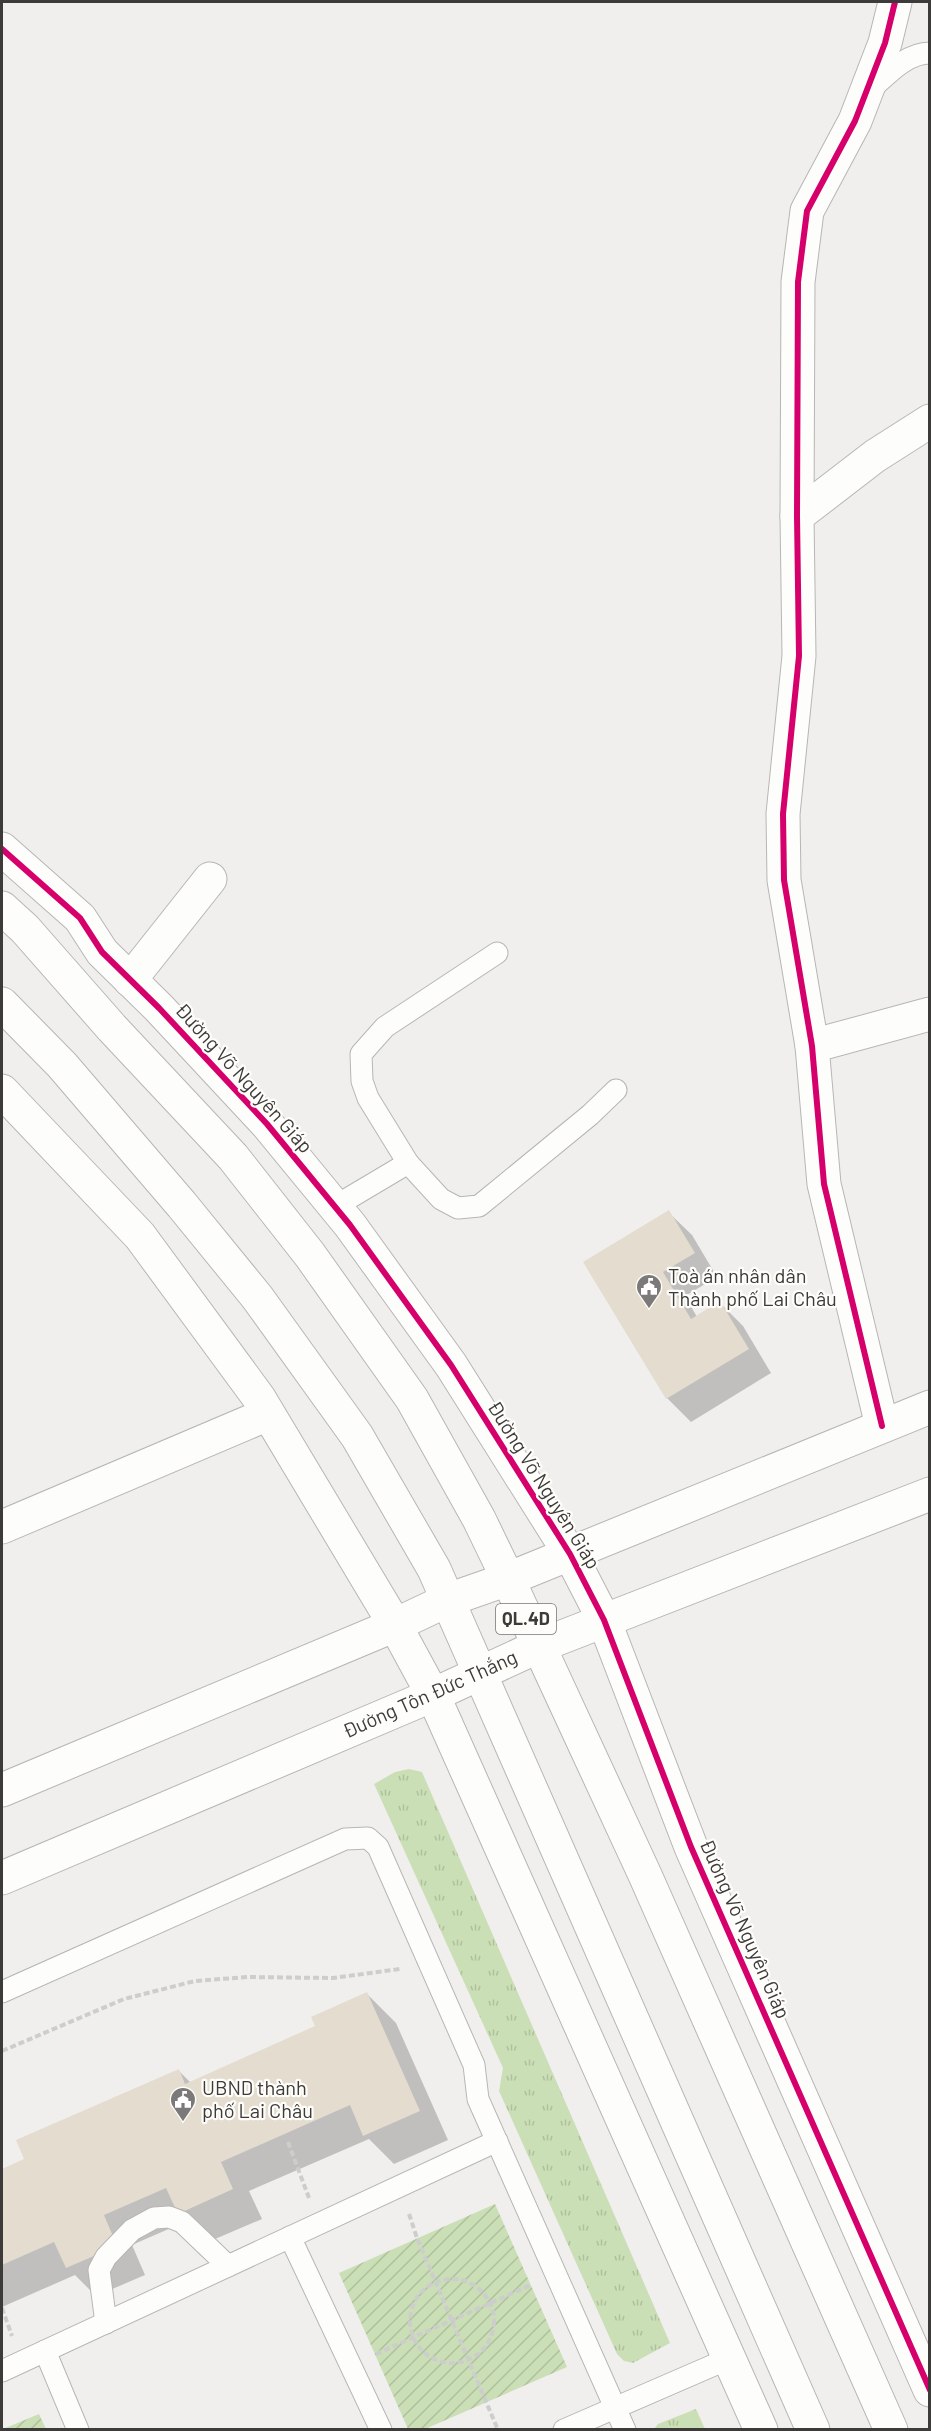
<svg xmlns="http://www.w3.org/2000/svg" width="931" height="2431" font-family="Barlow,sans-serif">
  <defs>
    <pattern id="grass-tufts" width="24" height="20" patternUnits="userSpaceOnUse" patternTransform="scale(1.5)"><rect width="24" height="20" fill="#cbdfb6"/><path d="M3 7l-1-3M5 7V3M7 7l1-3M15 17l-1-3M17 17v-4M19 17l1-3" fill="none" stroke="#afc09d"/></pattern>
    <pattern id="garden-furrows" width="10" height="10" patternUnits="userSpaceOnUse" patternTransform="scale(1.5)"><rect width="10" height="10" fill="#cbdfb6"/><path d="M-1 1l2-2M0 10L10 0M9 11l2-2" fill="none" stroke="#afc09d"/></pattern>
  </defs>
  <rect width="100%" height="100%" fill="#f0efed"/>
  <g fill="url(#grass-tufts)">
    <path d="M409,1769L422,1772L670,2343L633,2363L624,2361L617,2354L499,2091L503,2068L374,1784L395,1772Z"/>
    <path d="M696,2409L705,2429H654L658,2424Z"/>
  </g>
  <g fill="url(#garden-furrows)">
    <path d="M495,2204L567,2367L425,2429H408L339,2273Z"/>
    <path d="M39,2414L46,2429H3Z"/>
  </g>
  <g fill="#0003">
    <path d="M668,1212L692,1235L717,1277L685,1296L697,1317L720,1303L743,1326L771,1373L691,1422L667,1398L585,1262Z"/>
    <path d="M367,1994L396,2023L448,2140L394,2164L369,2139L249,2191L262,2219L208,2242L187,2221L132,2245L145,2275L96,2296L75,2275L2,2307V2171L26,2160L179,2071L191,2083L317,2027Z"/>
  </g>
  <g fill="#e3dccf">
    <path d="M669,1210L695,1253L663,1272L691,1319L720,1301L749,1349L666,1399L583,1262Z"/>
    <path d="M367,1992L420,2111L363,2136L350,2105L221,2162L233,2189L178,2214L166,2188L104,2215L117,2246L66,2268L54,2242L2,2265V2169L24,2159L16,2140L179,2069L185,2084L315,2026L311,2017Z"/>
  </g>
  <g fill="none" stroke-linecap="round" stroke-linejoin="round">
    <defs>
      <g id="lane">
        <path d="M871,89C887,75 906,53 930,53"/>
        <path d="M408,1163L368,1098L362,1081L361,1054L385,1027L497,953"/>
        <path d="M334,1207L408,1163L441,1199L458,1208L479,1206L590,1115L616,1090"/>
        <path d="M2,1992L345,1839L368,1838L378,1847L474,2065L478,2099L625,2430"/>
        <path d="M290,2237L381,2430"/>
        <path d="M106,2323L99,2270L106,2257L132,2230L154,2218L169,2217L182,2222L228,2266"/>
        <path d="M45,2351L78,2430"/>
        <path d="M2,2371L497,2141"/>
        <path d="M564,2430L730,2358"/>
      </g>
      <g id="street">
        <path d="M797,516L875,456L930,421"/>
        <path d="M130,980L210,879"/>
        <path d="M812,1046L930,1014"/>
        <path d="M882,1426L824,1184L812,1046L784,880L783,814L799,656L797,516L798,282L807,211L855,121L885,43L895,2"/>
        <path d="M2,1527L268,1414"/>
      </g>
      <g id="secondary">
        <path d="M2,849L80,918L102,952L159,1008L267,1124L350,1225L451,1365L570,1554L604,1620L691,1847L930,2390"/>
        <path d="M2,1091L140,1236L259,1398L395,1625L433,1695L761,2430"/>
        <path d="M2,1790L395,1625L448,1600L508,1579L930,1407"/>
        <path d="M2,1878L433,1695L539,1646L930,1494"/>
      </g>
      <g id="highway">
        <path d="M2,908L25,929L112,1028L233,1157L310,1255L412,1399L479,1519L508,1579L645,1875L891,2430"/>
        <path d="M2,1004L62,1065L182,1205L257,1297L357,1436L434,1569L813,2430"/>
      </g>
    </defs>
    <use href="#lane" stroke="#b7b6b5" stroke-width="23"/>
    <use href="#street" stroke="#b7b6b5" stroke-width="35"/>
    <use href="#secondary" stroke="#b7b6b5" stroke-width="35"/>
    <use href="#highway" stroke="#b7b6b5" stroke-width="35"/>
    <g stroke="#cdcdcd" stroke-width="4" stroke-dasharray="6 3" stroke-linecap="butt">
      <path d="M2,2051L124,1999L195,1981L247,1977L333,1978L400,1969"/>
      <path d="M288,2142L309,2198"/>
      <path d="M409,2214L417,2238L498,2430"/>
      <circle cx="452" cy="2321" r="42"/>
      <path d="M2,2308L12,2336"/>
      <path d="M376,2354L531,2285"/>
    </g>
    <use href="#lane" stroke="#fdfdfc" stroke-width="21"/>
    <use href="#street" stroke="#fdfdfc" stroke-width="33"/>
    <use href="#secondary" stroke="#fdfdfc" stroke-width="33"/>
    <use href="#highway" stroke="#fdfdfc" stroke-width="33"/>
    <defs>
      <g id="cycleway">
        <path d="M2,849L80,918L102,952L159,1008L267,1124L350,1225L451,1365L570,1554L604,1620L691,1847L930,2390"/>
        <path d="M882,1426L824,1184L812,1046L784,880L783,814L799,656L797,516L798,282L807,211L855,121L885,43L895,2"/>
      </g>
    </defs>
    <use href="#cycleway" stroke="#fefdf9" stroke-width="10"/>
    <use href="#cycleway" stroke="#d6006c" stroke-width="6"/>
  </g>
  <defs>
    <symbol id="civic-pin" viewBox="-11 -11 22 30"><path d="M0 17L-7.5 6A9.5 9.5 0 1 1 7.5 6Z" fill="#7b7a79" stroke="#fefdf9"/><path d="M-.6-6.5H3V-4.5H.6V-3L4-1V1h2V6H-6V1h2V-1L-.6-3ZM-1.2 2.5V6h2.4V2.5Z" fill="#fff"/></symbol>
  </defs>
  <g fill-rule="evenodd">
    <use href="#civic-pin" x="634" y="1272" width="30" height="40"/>
    <use href="#civic-pin" x="168" y="2085" width="30" height="40"/>
  </g>
  <g text-anchor="middle" stroke-width="4.5" stroke-linejoin="round" paint-order="stroke">
    <rect fill="#fefdf9" stroke="#767573" stroke-width="1.5" x="496" y="1604" width="60" height="30" rx="4.5"/>
    <g font-size="18" font-weight="bold" fill="#3c3b3a">
      <text x="526" y="1625">QL.4D</text>
    </g>
    <g font-size="20" fill="#3c3b3a" stroke="#fefdf9">
      <text transform="translate(244 1078) rotate(48)" y="7">Đường Võ Nguyên Giáp</text>
      <text transform="translate(544 1485) rotate(58)" y="7">Đường Võ Nguyên Giáp</text>
      <text transform="translate(430 1694) rotate(-24)" y="7">Đường Tôn Đức Thắng</text>
      <text transform="translate(745 1929) rotate(66)" y="7">Đường Võ Nguyên Giáp</text>
    </g>
    <g font-size="20" fill="#3c3b3a" stroke="#fefdf9" text-anchor="start">
      <text x="668" y="1283">Toà án nhân dân<tspan x="668" dy="23">Thành phố Lai Châu</tspan></text>
      <text x="202" y="2095">UBND thành<tspan x="202" dy="23">phố Lai Châu</tspan></text>
    </g>
  </g>
  <rect width="931" height="2431" fill="none" stroke="#3c3b3a" stroke-width="6"/>
</svg>
